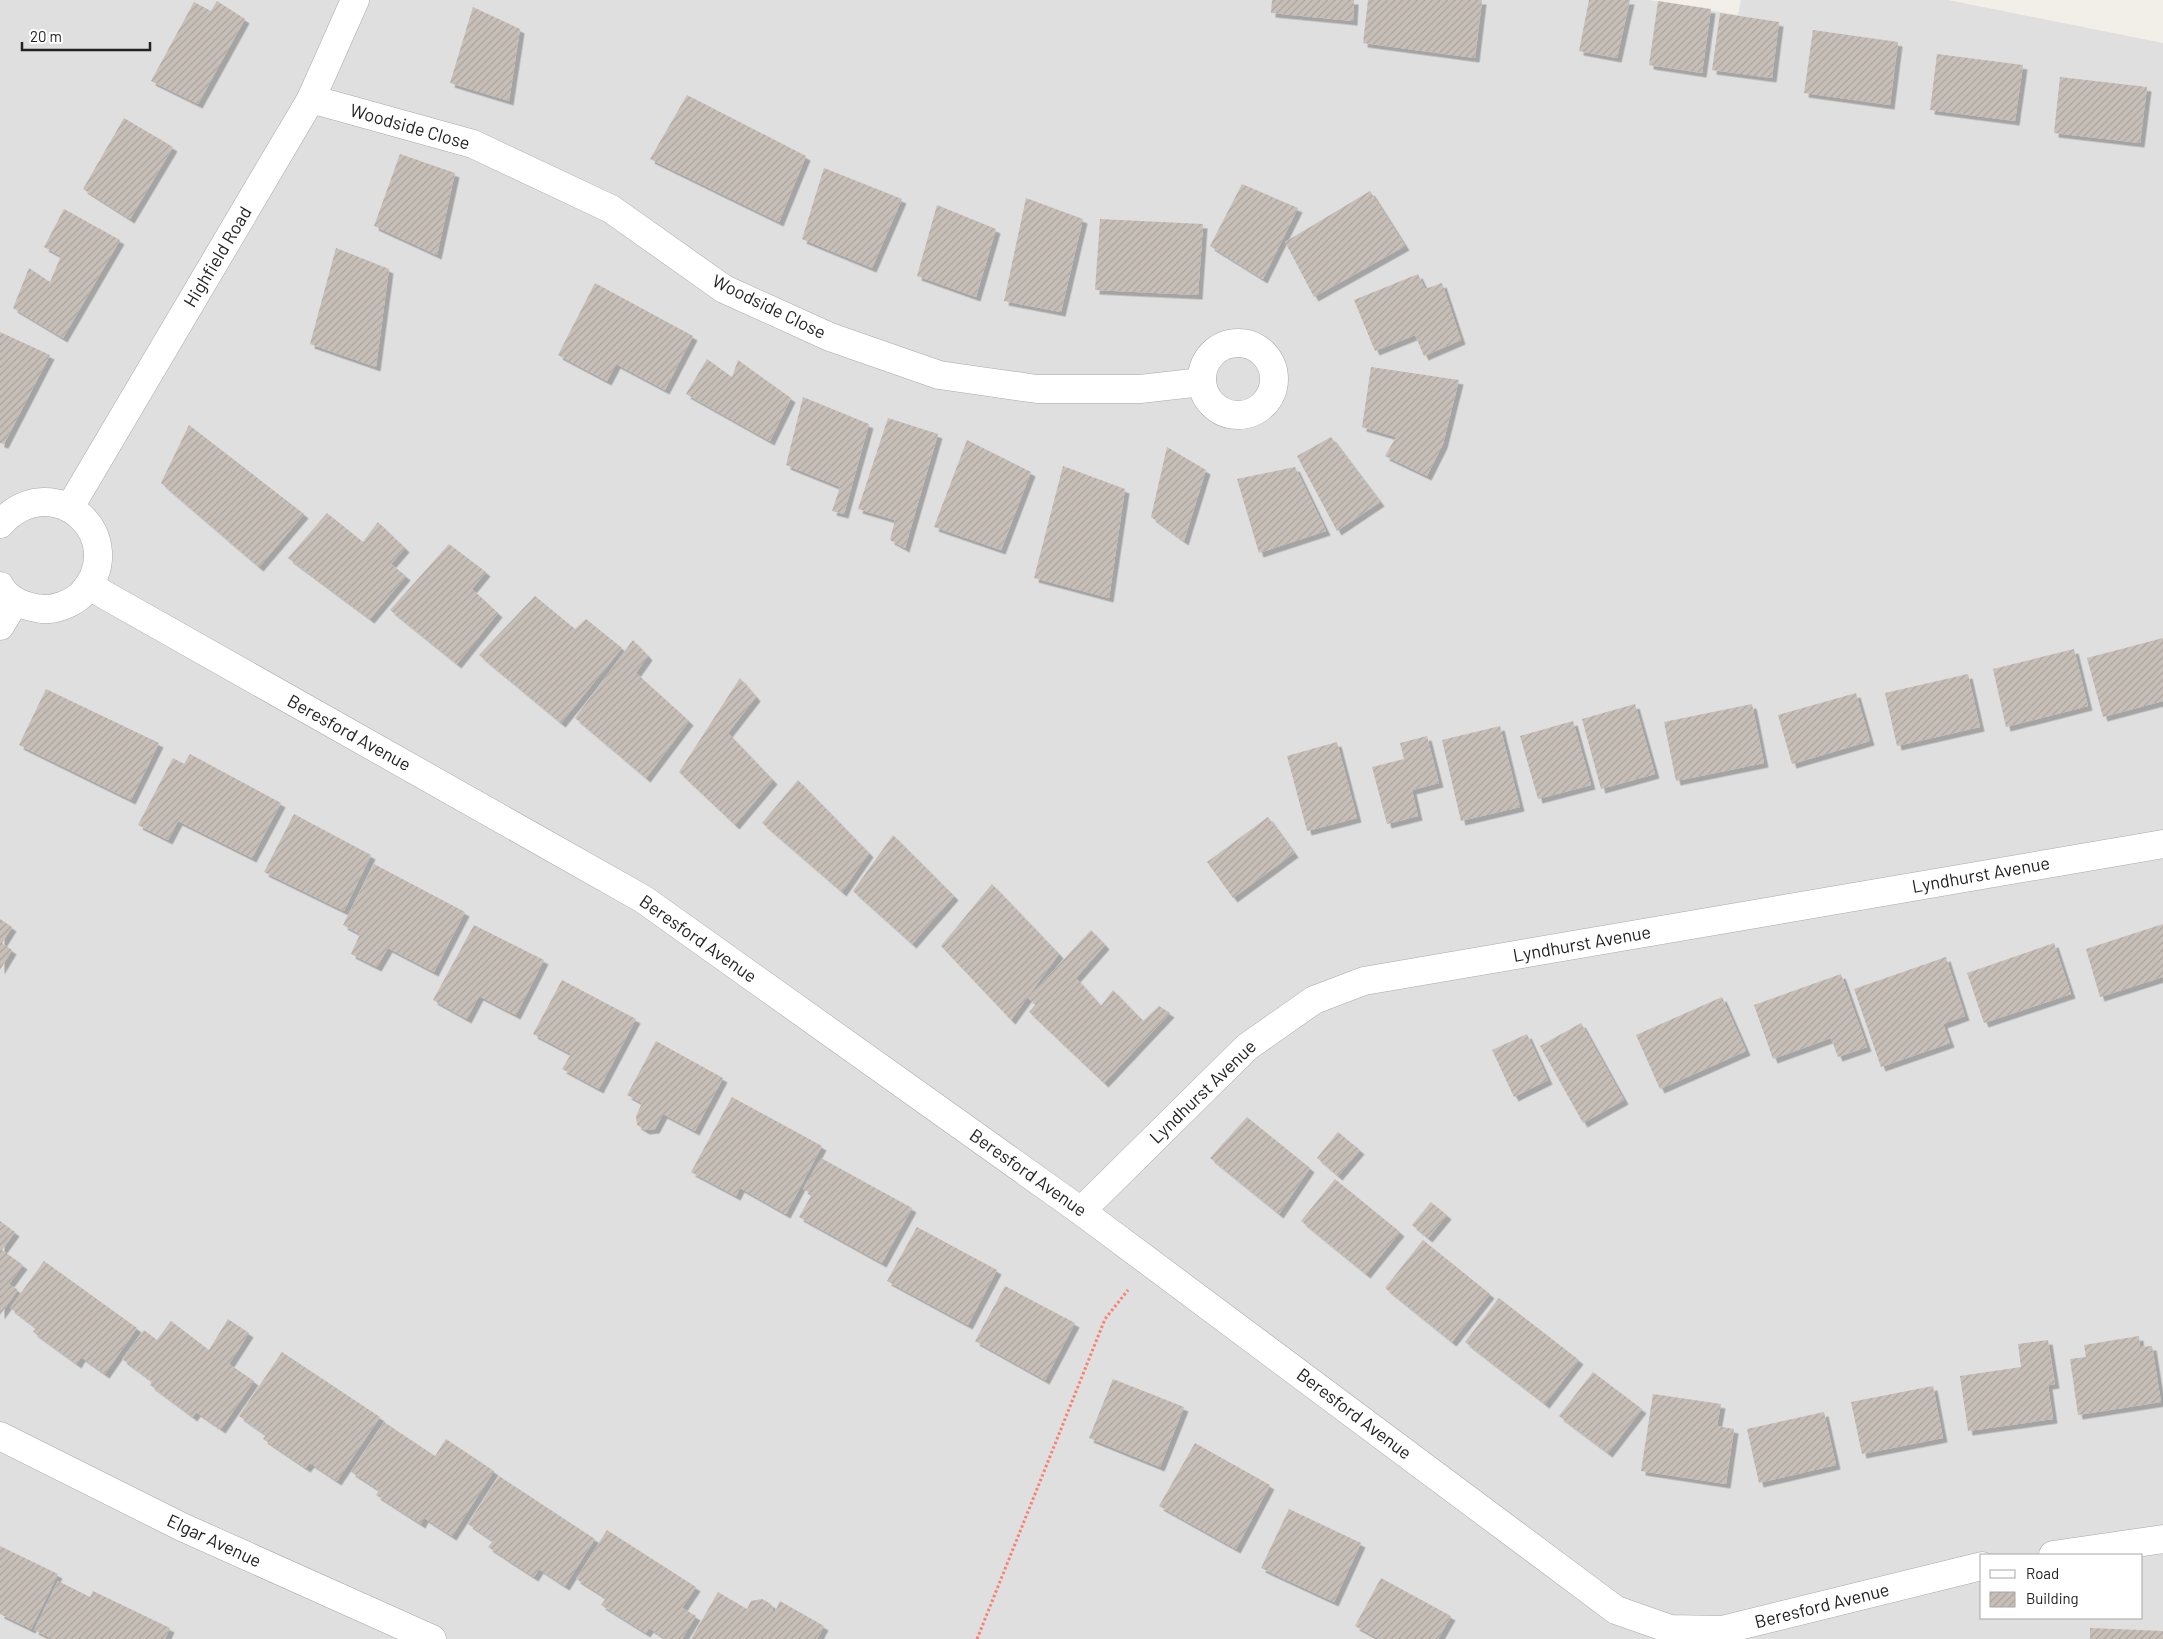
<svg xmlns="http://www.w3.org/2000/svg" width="2163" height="1639" font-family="Barlow,sans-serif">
  <defs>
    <pattern id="building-hatch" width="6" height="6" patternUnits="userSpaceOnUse" patternTransform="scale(1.25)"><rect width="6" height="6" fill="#c7bfb8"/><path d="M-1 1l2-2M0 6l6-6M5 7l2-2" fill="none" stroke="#aba49e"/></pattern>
    <filter id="shadow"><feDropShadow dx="4.5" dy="4.5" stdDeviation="0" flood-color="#0004"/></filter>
  </defs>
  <rect width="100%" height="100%" fill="#f2efe9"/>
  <path fill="#e0dfdf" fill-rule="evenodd" d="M0,0H1649L1738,15L1741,0H1948L2163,43V1639H0ZM1982,1555H2142V1618H1982Z"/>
  <g fill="url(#building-hatch)" filter="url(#shadow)">
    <path d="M1272,0H1354L1353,21L1271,13Z"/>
    <path d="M1368,0H1482L1475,58L1363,43Z"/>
    <path d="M1589,0H1630L1617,58L1579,51Z"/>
    <path d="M217,1L245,19L198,104L151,81L194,2L211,11Z"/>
    <path d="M1658,1L1711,9L1702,73L1649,65Z"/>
    <path d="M473,7L520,29L509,101L450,83Z"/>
    <path d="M1720,13L1779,22L1772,78L1712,70Z"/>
    <path d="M1813,30L1898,42L1890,105L1804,93Z"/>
    <path d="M1937,54L2023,65L2015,121L1930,110Z"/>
    <path d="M2060,77L2147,87L2140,143L2054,133Z"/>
    <path d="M687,95L806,156L779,222L650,159Z"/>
    <path d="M124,118L173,147L130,219L83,189Z"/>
    <path d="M400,154L455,173L437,255L374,226Z"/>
    <path d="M824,168L902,199L872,268L802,239Z"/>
    <path d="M1242,184L1298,208L1263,279L1210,246Z"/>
    <path d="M1370,191L1405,246L1314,297L1285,242Z"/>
    <path d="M1026,198L1083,219L1061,312L1004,301Z"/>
    <path d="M937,205L996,229L976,297L917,276Z"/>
    <path d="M64,209L120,240L63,338L13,308L29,268L50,282L61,256L44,247Z"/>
    <path d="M1100,219L1203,224L1198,295L1095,290Z"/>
    <path d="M336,248L389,269L376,367L310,344Z"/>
    <path d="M1418,274L1425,289L1442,283L1461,340L1424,356L1415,335L1375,351L1354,300Z"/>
    <path d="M595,283L693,336L665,390L616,364L607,381L558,355Z"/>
    <path d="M0,332L50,355L4,444L0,443Z"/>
    <path d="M707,359L732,377L738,360L791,398L770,441L686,394Z"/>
    <path d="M1371,367L1459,380L1443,444L1427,476L1385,456L1396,437L1362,427Z"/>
    <path d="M803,397L869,424L844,514L832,511L840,487L786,465Z"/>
    <path d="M888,418L938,434L905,548L890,540L895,520L858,509Z"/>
    <path d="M189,425L304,514L259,567L161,483Z"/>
    <path d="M1331,437L1380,502L1337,531L1297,456Z"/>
    <path d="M967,440L1031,472L1001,550L934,527Z"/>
    <path d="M1167,447L1206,470L1184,541L1151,517Z"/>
    <path d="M1063,466L1125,489L1109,598L1034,578Z"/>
    <path d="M1295,467L1326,531L1259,553L1237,479Z"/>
    <path d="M327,513L363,542L378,522L405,548L391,564L406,576L370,619L288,558Z"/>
    <path d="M449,544L486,572L472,589L498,613L457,664L390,610Z"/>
    <path d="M535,596L575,629L586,619L622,648L561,723L479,655Z"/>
    <path d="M2163,638V701L2103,717L2087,658Z"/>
    <path d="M633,640L648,656L636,673L689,721L646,778L575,718Z"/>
    <path d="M2074,649L2088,706L2006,727L1993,669Z"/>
    <path d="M1968,674L1980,727L1897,746L1885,693Z"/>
    <path d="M740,678L756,697L728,733L773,780L735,825L679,772Z"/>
    <path d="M46,689L159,743L131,800L19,745Z"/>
    <path d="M1856,693L1870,741L1792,764L1778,715Z"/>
    <path d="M1635,704L1655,774L1601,789L1582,719Z"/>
    <path d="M1752,704L1764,763L1676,781L1664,722Z"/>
    <path d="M1573,721L1591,785L1538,799L1520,736Z"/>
    <path d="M1500,726L1520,807L1461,821L1442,740Z"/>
    <path d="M1427,736L1439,783L1412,790L1418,816L1387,824L1372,767L1404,759L1400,743Z"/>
    <path d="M1337,742L1357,818L1307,831L1287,756Z"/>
    <path d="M190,754L281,803L252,858L178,821L168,840L138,825L173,758L184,764Z"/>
    <path d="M798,780L869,853L842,892L762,823Z"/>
    <path d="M294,814L371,855L344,911L264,872Z"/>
    <path d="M1268,817L1294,853L1233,898L1207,862Z"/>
    <path d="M893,835L954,896L912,944L853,891Z"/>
    <path d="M374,864L465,912L434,972L388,948L377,967L351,954L360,934L343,925Z"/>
    <path d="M992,884L1059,954L1011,1020L941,946Z"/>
    <path d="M0,919L12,927L2,943L12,950L0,970Z"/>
    <path d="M2163,924V977L2100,997L2086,949Z"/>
    <path d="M474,925L544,960L516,1015L479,996L467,1019L433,1000Z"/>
    <path d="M1091,930L1105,945L1076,978L1101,1006L1113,990L1143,1021L1159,1006L1170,1013L1104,1083L1029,1012L1036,1004L1028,998Z"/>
    <path d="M2054,943L2071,994L1984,1023L1967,973Z"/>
    <path d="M1946,957L1965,1016L1943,1024L1950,1043L1881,1067L1854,989Z"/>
    <path d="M1841,974L1867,1047L1838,1057L1831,1038L1773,1059L1754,1005Z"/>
    <path d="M562,980L636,1019L599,1089L562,1069L571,1054L533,1034Z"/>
    <path d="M1722,997L1746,1051L1660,1089L1636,1035Z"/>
    <path d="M1581,1023L1624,1100L1583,1123L1540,1046Z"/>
    <path d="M1527,1034L1548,1080L1514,1097L1492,1050Z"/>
    <path d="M656,1041L723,1078L695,1131L663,1114L655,1129L645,1130L637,1125L636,1116L642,1103L627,1095Z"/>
    <path d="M732,1097L822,1146L786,1214L740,1188L736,1196L691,1172Z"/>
    <path d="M1247,1117L1310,1168L1279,1214L1210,1158Z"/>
    <path d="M1338,1132L1360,1150L1338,1176L1317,1158Z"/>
    <path d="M821,1158L912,1208L882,1263L799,1217L812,1194L803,1189Z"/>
    <path d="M1335,1179L1400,1232L1366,1274L1301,1221Z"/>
    <path d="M1431,1202L1447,1215L1428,1238L1412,1225Z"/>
    <path d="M0,1221L15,1232L2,1250L23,1265L9,1284L18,1290L0,1315Z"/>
    <path d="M917,1227L997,1270L968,1325L887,1281Z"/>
    <path d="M1423,1240L1490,1294L1452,1342L1385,1288Z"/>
    <path d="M44,1261L137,1328L105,1374L81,1357L77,1364L33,1332L36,1328L10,1308Z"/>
    <path d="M1005,1286L1075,1323L1045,1380L975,1341Z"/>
    <path d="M1499,1298L1579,1360L1545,1404L1465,1342Z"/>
    <path d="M228,1319L249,1333L229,1364L254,1381L221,1429L196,1412L193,1417L150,1385L152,1381L122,1359L144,1330L157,1340L171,1321L209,1350Z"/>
    <path d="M2139,1336L2140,1347L2152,1346L2161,1402L2078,1415L2070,1359L2086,1357L2084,1345Z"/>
    <path d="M2048,1340L2055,1384L2048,1385L2053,1419L1968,1431L1960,1376L2021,1367L2018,1344Z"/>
    <path d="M282,1352L380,1417L337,1481L310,1463L306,1468L263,1439L266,1435L239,1416Z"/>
    <path d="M1593,1372L1642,1409L1608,1453L1559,1416Z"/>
    <path d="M1113,1379L1184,1407L1160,1467L1089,1438Z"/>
    <path d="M1933,1386L1943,1438L1862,1454L1851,1402Z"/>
    <path d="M1653,1394L1721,1404L1717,1426L1734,1429L1726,1484L1641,1471Z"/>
    <path d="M1824,1412L1836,1465L1759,1483L1747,1429Z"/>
    <path d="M384,1422L435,1456L446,1439L494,1471L452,1536L424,1518L421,1524L376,1495L379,1490L351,1472Z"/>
    <path d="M1195,1443L1270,1485L1236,1549L1159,1506Z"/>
    <path d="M499,1476L595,1539L565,1586L539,1569L534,1577L488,1547L493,1541L468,1524Z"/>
    <path d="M1289,1509L1361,1543L1334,1602L1261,1568Z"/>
    <path d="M607,1530L696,1587L682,1608L696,1616L682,1639H666L649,1628L646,1633L601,1605L606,1598L576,1579Z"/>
    <path d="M0,1546L58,1574L31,1629L0,1614Z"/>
    <path d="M1381,1578L1451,1616L1438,1639H1379L1355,1626Z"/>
    <path d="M58,1581L90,1597L93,1591L170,1628L165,1639H52L34,1630Z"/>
    <path d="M718,1592L747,1609L751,1601L762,1599L771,1604L774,1614L780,1601L824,1626L817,1639H691Z"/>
    <path d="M2090,1628L2163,1631V1639H2090Z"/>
  </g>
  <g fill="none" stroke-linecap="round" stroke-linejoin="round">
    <defs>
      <g id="minor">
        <path d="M311,99L473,144L611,209L724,289L830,337L939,375L1037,389H1140L1202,382"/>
        <circle cx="1238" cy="379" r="36"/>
        <path d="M70,507L311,99L355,0"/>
        <path d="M0,524C55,464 133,540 81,595C71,604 55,610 42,609C27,607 8,601 0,586"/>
        <path d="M89,586L643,899L1081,1211L1616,1610L1670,1629L1722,1630L1982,1566"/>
        <path d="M0,626L15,601"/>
        <path d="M1081,1211L1247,1047L1314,1000L1364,981L2163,844"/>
        <path d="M0,1436L182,1527L432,1639"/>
        <path d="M2053,1555L2163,1539"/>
      </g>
    </defs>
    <use href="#minor" stroke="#a9a9a9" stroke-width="29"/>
    <path stroke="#fa8072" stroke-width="3" stroke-dasharray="2.5 2.5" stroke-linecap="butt" d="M977,1639L1105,1319L1128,1290"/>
    <use href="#minor" stroke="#fff" stroke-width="28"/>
  </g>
  <g text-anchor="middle" stroke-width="4" stroke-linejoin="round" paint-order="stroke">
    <g font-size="18" fill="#222" stroke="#fff">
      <text transform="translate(410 127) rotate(16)" y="6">Woodside Close</text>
      <text transform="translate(218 257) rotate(-59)" y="6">Highfield Road</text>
      <text transform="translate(769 307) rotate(26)" y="6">Woodside Close</text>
      <text transform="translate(349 733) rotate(29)" y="6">Beresford Avenue</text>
      <text transform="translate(1981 875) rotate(-10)" y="6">Lyndhurst Avenue</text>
      <text transform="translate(698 939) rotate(35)" y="6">Beresford Avenue</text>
      <text transform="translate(1582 944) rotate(-10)" y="6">Lyndhurst Avenue</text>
      <text transform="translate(1203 1092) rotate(-44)" y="6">Lyndhurst Avenue</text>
      <text transform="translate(1028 1173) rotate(35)" y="6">Beresford Avenue</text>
      <text transform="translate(1354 1414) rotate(37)" y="6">Beresford Avenue</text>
      <text transform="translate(214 1541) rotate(25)" y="6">Elgar Avenue</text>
      <text transform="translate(1822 1606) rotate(-14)" y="6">Beresford Avenue</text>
    </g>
  </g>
  <rect x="1980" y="1554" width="162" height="65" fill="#ffffff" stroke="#a7a7a7"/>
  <rect x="1990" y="1570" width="25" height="8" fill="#ffffff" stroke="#a7a7a7"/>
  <text x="2026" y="1579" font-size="15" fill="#222222">Road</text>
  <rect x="1990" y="1592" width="25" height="15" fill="url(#building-hatch)" stroke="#a7a7a7"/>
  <text x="2026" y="1604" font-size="15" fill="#222222">Building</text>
  <path d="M22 42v8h128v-8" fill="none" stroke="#222222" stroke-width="2.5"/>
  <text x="30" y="42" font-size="15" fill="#222222" stroke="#ffffff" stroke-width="4" paint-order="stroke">20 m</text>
</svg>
